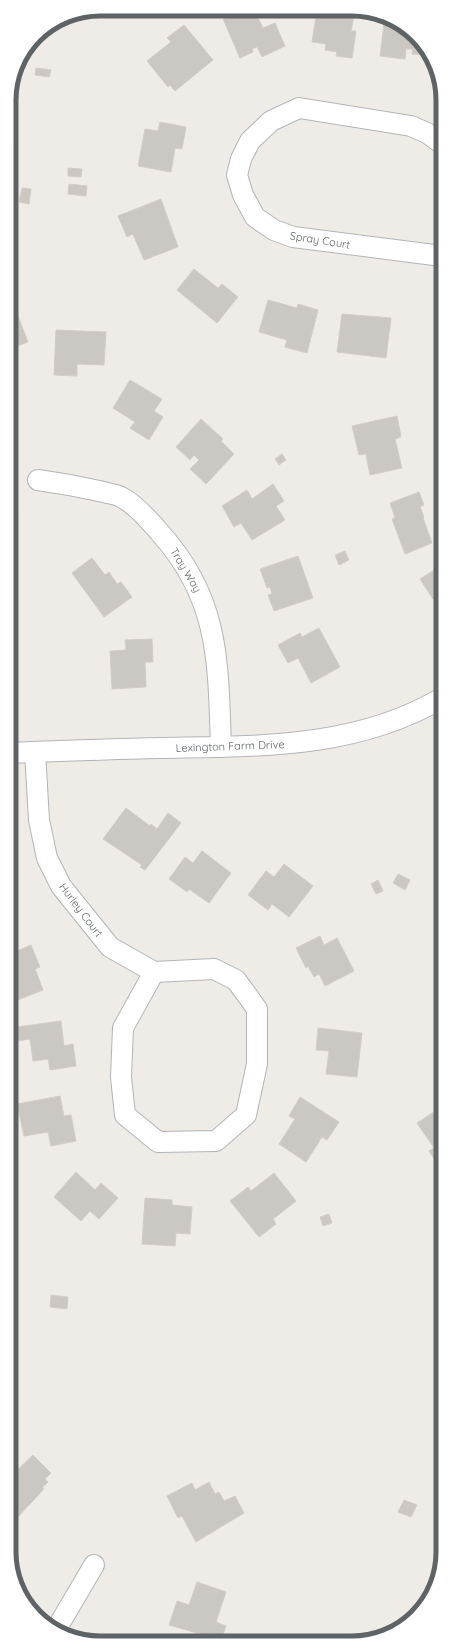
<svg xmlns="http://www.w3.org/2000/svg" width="452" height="1652" font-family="Quicksand,sans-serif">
  <rect width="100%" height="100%" fill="#efece7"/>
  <g fill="#cbc7c3" stroke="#d4cdc5">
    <path d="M243,10H254L263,28L275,23L285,46L262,57L257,47L252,49L253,52L240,58L223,19Z"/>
    <path d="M317,10L354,16L351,31H356L352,58L336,56L337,52L325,50L326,44L312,42Z"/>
    <path d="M384,24L395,26V24L417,36L426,55L412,54L413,49H406L405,59L380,56Z"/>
    <path d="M184,25L213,60L175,91L170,85L168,87L147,61L171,42L167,38Z"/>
    <path d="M36,68L51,70L49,77L35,75Z"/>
    <path d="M160,122L186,127L182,149L175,148L171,172L138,166L145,129L158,131Z"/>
    <path d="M68,168L82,169L81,177L68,176Z"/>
    <path d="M69,184L87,186L86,196L68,194Z"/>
    <path d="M22,188L31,189L29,204L19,202Z"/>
    <path d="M161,199L178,247L144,260L133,234L127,237L118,216Z"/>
    <path d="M194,269L218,288L222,284L238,297L217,323L177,290Z"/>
    <path d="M268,300L297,308L298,304L318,310L307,353L285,347L287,340L259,332Z"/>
    <path d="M16,311L28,342L14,347L16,351L9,354V313Z"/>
    <path d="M342,314L391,318L386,358L337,352Z"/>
    <path d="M56,330L106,332L104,365L77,364V376L54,375Z"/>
    <path d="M130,380L162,399L154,411L163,417L149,440L130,428L135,422L113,408Z"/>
    <path d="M397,416L401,437L395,439L402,468L370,475L366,454L359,455L352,426Z"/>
    <path d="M201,419L223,439L221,441L234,454L206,484L190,469L199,460L194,455L190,460L176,447Z"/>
    <path d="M282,454L286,460L279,465L275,459Z"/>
    <path d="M273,484L284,501L276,506L285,520L252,540L241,523L234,527L222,506L247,490L252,499Z"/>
    <path d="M419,492L424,505L420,507L424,517L423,518L432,543L405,554L392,519L395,518L390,503Z"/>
    <path d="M345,551L349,560L339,565L335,555Z"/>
    <path d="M298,556L313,598L274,611L268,595L272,594L270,587L267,588L260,569Z"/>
    <path d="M92,558L105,575L109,572L117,584L121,582L132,597L104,617L72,573Z"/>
    <path d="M442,565V602L438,596L433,599L420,579Z"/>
    <path d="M319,628L340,667L311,683L298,658L288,663L278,645L300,633L302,637Z"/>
    <path d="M152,639L153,662H145L146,687L112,689L110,651L126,650L125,640Z"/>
    <path d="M126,808L150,826L151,824L157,829L168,813L181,823L145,870L140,867L142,865L103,839Z"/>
    <path d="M202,851L231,873L209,903L189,889L187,892L169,879L185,857L193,863Z"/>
    <path d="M284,864L313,886L289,917L272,904L268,910L248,895L266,871L274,877Z"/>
    <path d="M398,874L410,880L405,890L393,883Z"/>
    <path d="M378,880L383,891L376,894L371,884Z"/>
    <path d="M320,936L324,945L337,938L354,971L325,986L319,974L314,977L308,966L306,968L296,948Z"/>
    <path d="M31,945L40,967L35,969L43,990L10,1003V954Z"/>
    <path d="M61,1021L64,1046L73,1044L76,1066L50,1070L48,1059L33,1061L30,1039L11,1042L10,1028Z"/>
    <path d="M318,1028L362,1033L357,1077L326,1074L329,1051L316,1050Z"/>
    <path d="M60,1096L64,1116L71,1115L76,1141L51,1146L48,1132L24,1136L17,1104Z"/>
    <path d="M300,1097L339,1122L327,1140L322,1137L306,1162L279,1144L295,1119L289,1116Z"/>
    <path d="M443,1106V1168L441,1169L429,1151L434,1148L417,1123Z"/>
    <path d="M76,1172L95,1190L101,1183L118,1198L99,1219L90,1211L81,1221L54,1197Z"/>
    <path d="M274,1173L296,1201L273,1219L276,1224L259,1237L230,1201L248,1187L251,1191Z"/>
    <path d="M145,1198L172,1200V1205L192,1207L190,1234L176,1233L175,1246L142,1244Z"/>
    <path d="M329,1214L332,1223L323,1226L320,1217Z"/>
    <path d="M51,1295L68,1297L67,1309L50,1307Z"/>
    <path d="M33,1455L51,1473L45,1479L48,1482L42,1488L44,1489L15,1520L10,1515V1477Z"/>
    <path d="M209,1482L215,1494L219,1492L224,1501L235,1496L244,1513L196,1542L182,1516L178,1518L167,1496L192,1483L195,1490Z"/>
    <path d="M404,1500L417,1505L411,1517L398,1512Z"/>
    <path d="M197,1582L226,1592L216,1622L226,1626L221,1640L169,1625L177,1601L189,1605Z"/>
  </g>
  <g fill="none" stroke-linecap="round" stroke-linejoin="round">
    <defs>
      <g id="street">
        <path d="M442,144L427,133L411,126L299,108L271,121L250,141L241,159L237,175L243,195L255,217L274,230L293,237L442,256"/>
        <path d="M38,480C60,483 82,487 104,492C109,494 116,494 121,497C135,504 151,522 161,534C220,600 218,663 221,747"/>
        <path d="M35,752L39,820L47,858L61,886L110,947L154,972"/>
        <path d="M9,753C60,751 110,749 160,748C258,746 355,749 442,698"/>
        <path d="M214,969L236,980L257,1009V1064L246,1115L216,1141L158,1142L125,1115L121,1077L123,1028L154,972Z"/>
        <path d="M57,1628L94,1565"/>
      </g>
    </defs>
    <use href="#street" stroke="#b2b5b8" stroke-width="22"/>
    <use href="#street" stroke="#fff" stroke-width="20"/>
  </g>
  <g text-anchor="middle" stroke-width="4" stroke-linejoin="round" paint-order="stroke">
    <g font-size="11" fill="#5e6366" stroke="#fff">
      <text transform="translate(320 240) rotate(9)" y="4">Spray Court</text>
      <text transform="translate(186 570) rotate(59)" y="4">Tray Way</text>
      <text transform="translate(230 746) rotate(-2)" y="4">Lexington Farm Drive</text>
      <text transform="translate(81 910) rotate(53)" y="4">Hurley Court</text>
    </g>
  </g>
  <path d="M0 0H452V1652H0ZM100 16H352A84 84 0 0 1 436 100V1552A84 84 0 0 1 352 1636H100A84 84 0 0 1 16 1552V100A84 84 0 0 1 100 16Z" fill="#fff" fill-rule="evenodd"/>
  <path fill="none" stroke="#5e6366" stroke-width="5" d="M100 16H352A84 84 0 0 1 436 100V1552A84 84 0 0 1 352 1636H100A84 84 0 0 1 16 1552V100A84 84 0 0 1 100 16Z"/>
</svg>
